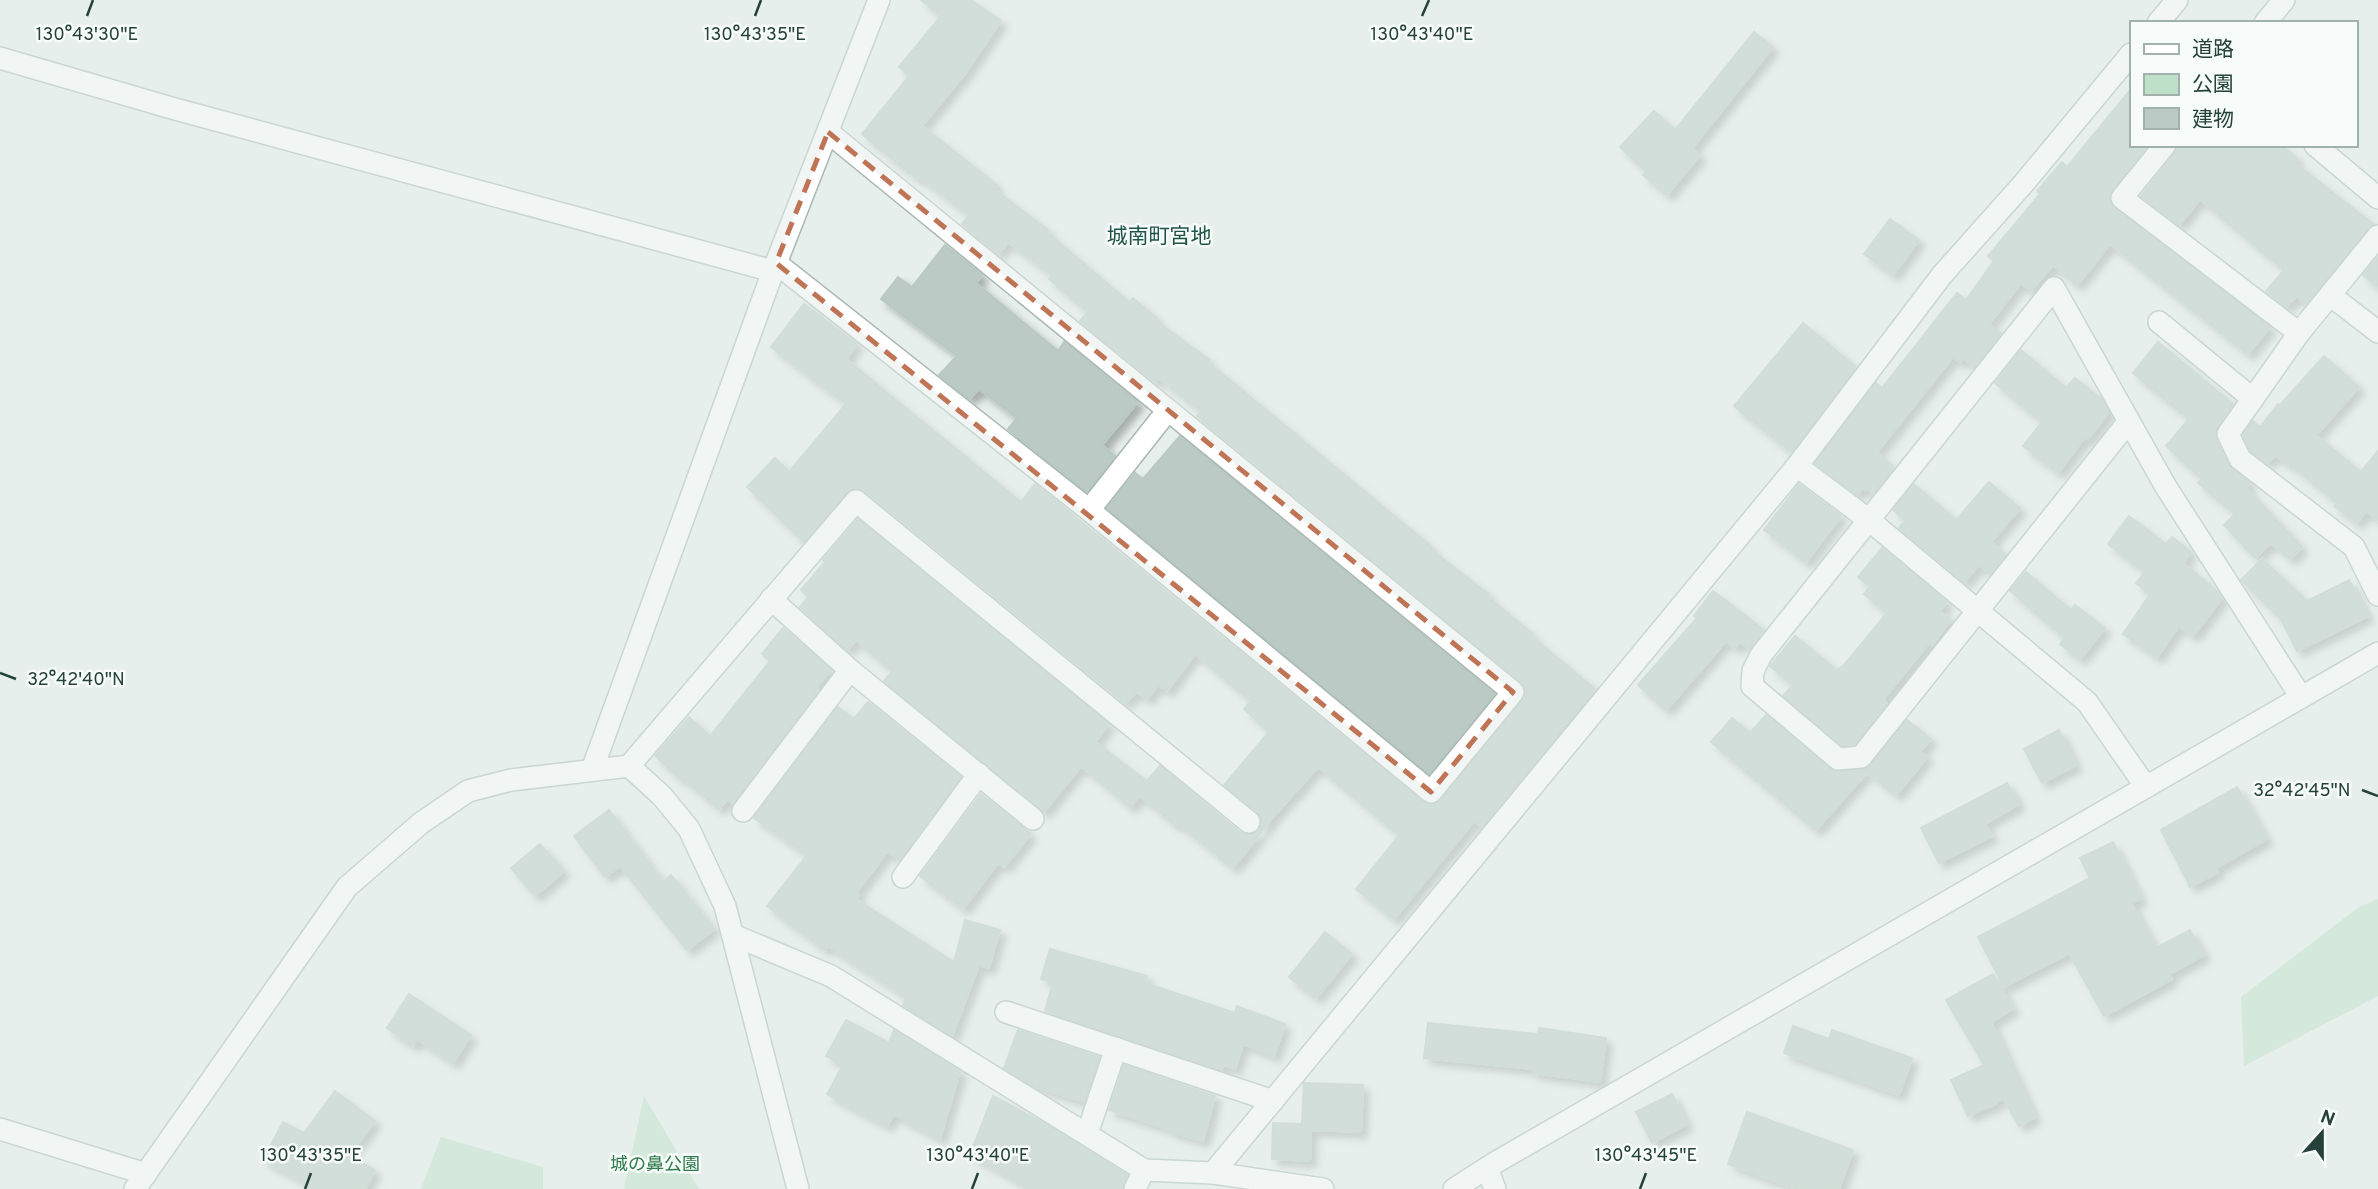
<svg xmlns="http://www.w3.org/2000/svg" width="2378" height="1189" font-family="Overpass,'Noto Sans JP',sans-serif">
  <defs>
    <filter id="shadow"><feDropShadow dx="6" dy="6" stdDeviation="3.5" flood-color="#0004"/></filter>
  </defs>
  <rect width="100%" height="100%" fill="#e6efeb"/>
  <g fill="#bfe0c8">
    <path d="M2378,899V996L2244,1066L2241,997L2359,907Z"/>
    <path d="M644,1096L699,1189H624Z"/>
    <path d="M441,1137L543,1167V1189H421Z"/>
  </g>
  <g fill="#bbcac4" stroke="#b8c9c2" stroke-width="2" filter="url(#shadow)">
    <path d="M921,0H971L1001,21L967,71L922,126L997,185L994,189L1048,230L1047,232L1129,302L1133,298L1157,318L1155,320L1210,360L1208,362L1432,547L1430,549L1489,594L1487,596L1533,634L1531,636L1595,689L1482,827L1474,821L1394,919L1356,889L1399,835L1318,767L1278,811L1233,868L1177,823L1175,825L1140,796L1130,807L1081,766L1044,812L884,681L892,671L856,640L847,650L800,607L808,597L801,590L825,562L823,560L858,519L1109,724L1095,742L1147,781L1160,766L1241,833L1253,834L1260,830L1261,818L1258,812L1224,785L1269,732L1244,709L1251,701L1195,654L1167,691L1158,685L1147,699L1137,692L1125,703L864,490L852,489L847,492L804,542L747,487L775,458L789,472L846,404L771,347L804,304L857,344L846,359L1021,502L1035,484L1423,802L1435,804L1441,800L1526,695L1525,688L1521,682L1197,416L1201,411L1158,378L1155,382L1080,321L1088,312L1049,279L1052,275L1008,242L998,254L962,224L969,215L919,177L917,179L862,134L909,76L899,67L941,16Z"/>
    <path d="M1754,32L1773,47L1692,148L1700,155L1667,195L1643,175L1646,171L1620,147L1654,111L1675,130Z"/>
    <path d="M2131,89V145H2148L2112,190L2109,197L2110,204L2270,327L2248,354L2110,244L2077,285L2053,265L2031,291L2021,283L1989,324L2001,334L1974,367L1963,358L1960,362L1953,357L1877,452L1894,467L1873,493L1867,487L1865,490L1862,488L1857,495L1815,463L1876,383L1882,388L1957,293L1966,300L1994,261L1988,256L2040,194L2037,191L2062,162L2067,167Z"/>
    <path d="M2178,145H2281L2297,158L2294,162L2373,224L2306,304L2296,296L2286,307L2266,291L2284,270L2200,199L2179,225L2141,196L2175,153Z"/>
    <path d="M1890,219L1919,240L1893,275L1864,254Z"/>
    <path d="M945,245L982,275L976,283L1058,351L1064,342L1138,402L1102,445L1115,456L1087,492L1008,429L1017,418L979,389L969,399L939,375L957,356L881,299L898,277L912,287Z"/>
    <path d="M2378,257V287L2363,275Z"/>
    <path d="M1803,323L1856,367L1791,452L1734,406Z"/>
    <path d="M2158,342L2233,404L2217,427L2216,440L2228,465L2250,483L2246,488L2302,547L2290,559L2271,543L2255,558L2224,525L2235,514L2198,483L2202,479L2166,446L2189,419L2133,373Z"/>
    <path d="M2021,350L2066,388L2075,378L2102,400L2109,412L2088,439L2085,437L2058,473L2023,446L2042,422L1995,383Z"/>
    <path d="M2324,356L2359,387L2316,435L2361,472L2378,451V520L2366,511L2357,523L2334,506L2337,503L2289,463L2288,465L2275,455L2267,463L2250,451L2243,435L2253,421L2260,427L2278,404L2280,405Z"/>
    <path d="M1180,436L1495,694L1429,774L1107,508L1135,473L1143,479Z"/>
    <path d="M1989,482L2020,508L1991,542L2006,555L1990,574L1979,565L1964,582L1899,528L1905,521L1893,510L1914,484L1956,520Z"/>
    <path d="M1799,484L1841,516L1806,562L1764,530Z"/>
    <path d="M2129,516L2166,544L2172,537L2191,552L2183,563L2217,591L2222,598L2193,636L2179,626L2157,657L2123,634L2150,594L2136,583L2145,572L2108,544Z"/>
    <path d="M1882,548L1947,602L1940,611L1951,620L1932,645L1929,643L1884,698L1887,704L1854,744L1842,745L1783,696L1793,685L1770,666L1795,636L1837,670L1844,665L1887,613L1864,594L1870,586L1858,577Z"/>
    <path d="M2262,559L2307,601L2349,580L2368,616L2297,651L2281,619L2241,580Z"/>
    <path d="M2026,572L2071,610L2075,605L2105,628L2080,659L2060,644L2065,638L2010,591Z"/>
    <path d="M1713,591L1764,630L1749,649L1740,642L1735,648L1726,641L1666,710L1638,685L1697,618L1694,616Z"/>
    <path d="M783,628L831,670L815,688L818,690L733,803L728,799L719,809L681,777L680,779L655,756L689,717L710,736L770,661L762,654Z"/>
    <path d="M868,702L961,777L899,860L888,851L856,893L859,895L856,899L954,962L965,920L1000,930L989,968L979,965L952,1036L903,1005L906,997L828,946L825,950L767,906L807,855L754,818L838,707L854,719Z"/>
    <path d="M1766,715L1835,772L1868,768L1907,720L1931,739L1920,752L1927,757L1896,795L1867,772L1816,830L1711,742L1732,718L1750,733Z"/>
    <path d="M2059,730L2076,765L2042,783L2024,749Z"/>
    <path d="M2007,783L2019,804L1985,824L1992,836L1939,863L1921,828Z"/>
    <path d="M2237,787L2267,839L2216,868L2218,872L2190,887L2161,830Z"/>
    <path d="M981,794L1031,834L1004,867L998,863L963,909L920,876Z"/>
    <path d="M609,810L663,882L671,875L714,929L687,950L620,866L605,877L574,836Z"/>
    <path d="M2113,842L2141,899L2131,903L2156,948L2190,930L2204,955L2169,974L2172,979L2104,1016L2069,953L2004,987L1978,937L2090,878L2080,858Z"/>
    <path d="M540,844L564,871L535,896L511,868Z"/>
    <path d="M1325,932L1352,954L1316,998L1289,977Z"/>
    <path d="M1050,949L1147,976L1145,983L1235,1013L1237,1006L1285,1024L1274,1056L1243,1044L1235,1069L1224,1065L1222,1070L1045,1011L1053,982L1041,979Z"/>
    <path d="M1993,974L2013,1009L1991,1022L2035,1117L2019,1126L2003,1098L1997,1101V1103L1968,1116L1951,1080L1984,1065L1946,1000Z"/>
    <path d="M409,994L471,1035L453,1063L417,1039L413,1046L387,1028Z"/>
    <path d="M846,1020L889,1043L894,1030L960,1071L940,1139L894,1114L887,1126L827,1094L843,1065L826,1056Z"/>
    <path d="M1428,1023L1538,1034L1539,1028L1606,1038L1600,1082L1533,1073L1534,1069L1424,1058Z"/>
    <path d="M1793,1026L1829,1039L1832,1030L1912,1058L1899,1095L1784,1053Z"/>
    <path d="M1018,1030L1099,1057L1084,1102L1031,1085L1004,1068Z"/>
    <path d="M1124,1065L1215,1096L1203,1141L1169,1131V1129L1109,1110Z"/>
    <path d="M1304,1083L1363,1085L1361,1132L1311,1130L1310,1161L1272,1159L1273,1123L1302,1124Z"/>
    <path d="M335,1091L375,1121L349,1156L375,1170L365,1189H317L263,1160L283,1122L304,1133Z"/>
    <path d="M1672,1094L1687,1124L1652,1143L1636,1112Z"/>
    <path d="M993,1096L1044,1123L1127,1175L1122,1189H1032L970,1155Z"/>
    <path d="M1747,1112L1853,1150L1839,1189H1797L1728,1164Z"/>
  </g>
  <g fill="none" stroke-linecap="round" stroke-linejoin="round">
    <defs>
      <g id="minor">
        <path d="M2158,23L2177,0"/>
        <path d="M2265,23L2284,0"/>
        <path d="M0,58L175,109L773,271"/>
        <path d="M2165,145L2122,198L2299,333"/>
        <path d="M2315,145L2378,198"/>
        <path d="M2378,236L2299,333L2228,434L2240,459L2354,547L2378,595"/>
        <path d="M776,263L1089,510L1431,792L1513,692L828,132"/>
        <path d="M2330,295L2378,332"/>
        <path d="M2159,322L2253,399"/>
        <path d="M2129,421L1861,757L1838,759L1752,686L1753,671L1761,655L2054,288L2166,487L2301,697"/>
        <path d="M1797,466L1869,520L2087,702L2146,787"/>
        <path d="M1089,510L1168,410"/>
        <path d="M771,599L850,670L1033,819"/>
        <path d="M629,766L856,501L1249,822"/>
        <path d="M592,770L773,271L879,0"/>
        <path d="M743,811L850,670"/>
        <path d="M903,877L979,774"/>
        <path d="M733,935L831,976L1144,1170"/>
        <path d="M1006,1012L1273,1101"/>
        <path d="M0,1129L146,1174"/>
        <path d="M1087,1134L1116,1048"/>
        <path d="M1487,1168L1495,1189"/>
        <path d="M135,1189L347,887L421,823L468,791L511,780L629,766L662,796L689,829L725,906L798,1189"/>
        <path d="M1135,1189L1144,1170L1213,1173"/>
        <path d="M1323,1189L1213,1173L1797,466L1942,275L2024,183L2131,54"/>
      </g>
      <path id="tertiary" d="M1454,1189L1493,1164L2378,653"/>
    </defs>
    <use href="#minor" stroke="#a8b8b2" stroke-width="24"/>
    <use href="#tertiary" stroke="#a8b8b2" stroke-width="24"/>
    <use href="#minor" stroke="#fff" stroke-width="21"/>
    <use href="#tertiary" stroke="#fff" stroke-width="21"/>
  </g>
  <path d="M0 0H2378V1189H0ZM828,132L1513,692L1431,792L776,263Z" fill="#e6efeb" fill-opacity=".55" fill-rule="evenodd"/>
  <path fill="none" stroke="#c07456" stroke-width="5" stroke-dasharray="14 9" stroke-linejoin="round" d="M828,132L1513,692L1431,792L776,263Z"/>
  <path fill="none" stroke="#24423a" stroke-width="2.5" d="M87,16L93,0M755,16L761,0M1422,16L1429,0M0,673L16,679M2362,790L2378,796M305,1189L311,1173M972,1189L978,1173M1640,1189L1646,1173"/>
  <g text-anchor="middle" stroke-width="5" stroke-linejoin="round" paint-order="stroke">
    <g font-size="18" fill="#2d7a4b" stroke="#f7fbf9">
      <text x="655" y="1170">城の鼻公園</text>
    </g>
    <g font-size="21" fill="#1f5548" stroke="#f7fbf9">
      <text x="1159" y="243">城南町宮地</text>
    </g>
  </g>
  <g font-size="18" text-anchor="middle" fill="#24423a" stroke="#f7fbf9" stroke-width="5" stroke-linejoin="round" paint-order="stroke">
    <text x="1422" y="40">130°43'40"E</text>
    <text x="87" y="40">130°43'30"E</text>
    <text x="755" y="40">130°43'35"E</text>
    <text x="76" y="685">32°42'40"N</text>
    <text x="2302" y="796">32°42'45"N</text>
    <text x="311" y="1161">130°43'35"E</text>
    <text x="978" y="1161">130°43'40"E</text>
    <text x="1646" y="1161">130°43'45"E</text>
  </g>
  <rect x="2130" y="21" width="228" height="126" fill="#f7fbf9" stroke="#a3b1ad" stroke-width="2"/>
  <rect x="2144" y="44" width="35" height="10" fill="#ffffff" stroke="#a3b1ad" stroke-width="2"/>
  <text x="2192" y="56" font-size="21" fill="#24423a">道路</text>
  <rect x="2144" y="74" width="35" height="21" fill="#bfe0c8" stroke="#a3b1ad" stroke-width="2"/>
  <text x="2192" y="91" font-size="21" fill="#24423a">公園</text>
  <rect x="2144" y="108" width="35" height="21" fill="#bbcac4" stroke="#a3b1ad" stroke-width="2"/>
  <text x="2192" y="126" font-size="21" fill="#24423a">建物</text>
  <g transform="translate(2322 1133) rotate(21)" stroke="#f7fbf9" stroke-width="5" paint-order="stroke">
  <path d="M0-5L12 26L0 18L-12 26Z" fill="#24423a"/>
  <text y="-10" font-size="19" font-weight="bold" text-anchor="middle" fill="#24423a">N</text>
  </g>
</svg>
